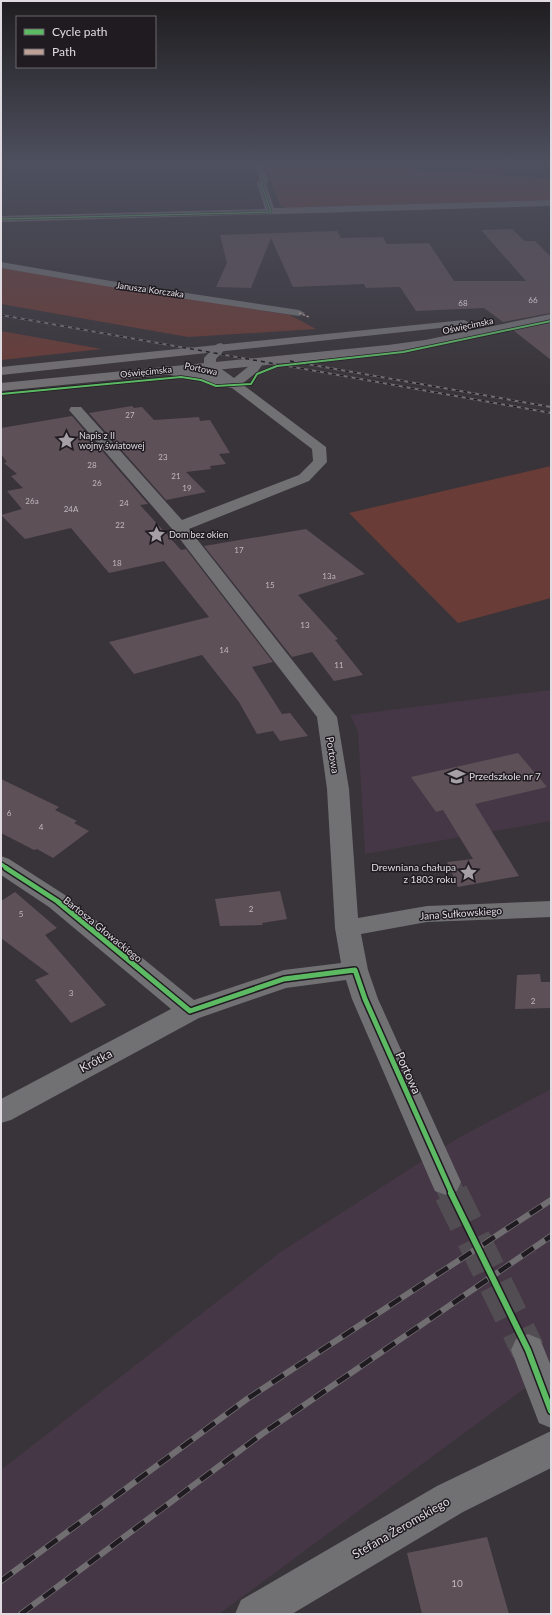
<svg xmlns="http://www.w3.org/2000/svg" width="552" height="1615" font-family="Lato,sans-serif">
  <rect width="100%" height="100%" fill="#393439"/>
  <g fill="#453746">
    <path d="M551,690V821L365,854L358,732L350,715Z"/>
    <path d="M551,1089V1369L219,1614H1V1470L282,1251L458,1138Z"/>
  </g>
  <g fill="#693c37">
    <path d="M130,162H182L173,167L126,164Z"/>
    <path d="M263,162H311L551,179V200L288,208L281,206Z"/>
    <path d="M367,162H498L504,169L496,171Z"/>
    <path d="M1,268L290,315L316,329L188,337L1,304Z"/>
    <path d="M1,331L102,349L1,360Z"/>
    <path d="M551,466V598L458,623L349,513Z"/>
  </g>
  <g fill="#5e5057">
    <path d="M512,229L525,241H535L551,257V313L503,322L484,308L416,311L400,287L366,288L364,284L293,287L271,238L251,288L216,287L227,263L220,235L337,231L341,238L383,237L387,244L429,243L454,281H526L481,230Z"/>
    <path d="M551,322V360L513,330Z"/>
    <path d="M132,406L134,408L142,407L154,420L199,417L200,421L210,420L230,453L219,454L226,464L210,466L211,469L186,472L206,492L166,500L89,413Z"/>
    <path d="M72,416L148,504L140,505L181,550L186,549L273,662L252,667L282,714L290,713L308,736L280,741L273,731L257,734L239,702L202,655L134,674L109,642L209,617L164,561L109,573L71,528L25,539L1,515L22,509L7,491L23,488L11,476L17,474L4,463L7,462L1,454V428Z"/>
    <path d="M306,529L365,574L298,595L338,639L335,640L363,675L334,681L312,652L292,657L204,546Z"/>
    <path d="M518,753L547,787L475,804L519,876L458,887L447,862L473,859L443,810L436,812L411,777Z"/>
    <path d="M1,779L59,807L55,810L77,821L74,823L89,831L53,858L37,849L34,850L1,833Z"/>
    <path d="M280,891L287,919L262,923L263,925L220,926L215,899Z"/>
    <path d="M15,892L57,928L45,935L106,1005L71,1023L35,980L49,974L1,938V901Z"/>
    <path d="M540,974L541,982H551V1008L515,1009L517,975Z"/>
    <path d="M487,1537L509,1614H422L407,1553Z"/>
  </g>
  <g fill="none" stroke-linecap="round" stroke-linejoin="round">
    <path stroke="#524d52" stroke-width="26" stroke-dasharray="26 14" stroke-linecap="butt" d="M446,1182L452,1194"/>
    <path stroke="#524d52" stroke-width="34" stroke-dasharray="34 17" stroke-linecap="butt" d="M451,1193L528,1350"/>
    <g fill="#717073" fill-rule="evenodd">
      <path d="M252,162H260L269,180L266,184L274,208L551,200V206L1,222V216L265,209L257,183L260,179Z"/>
      <path d="M337,162H366L367,163C362,167 342,166 337,162Z"/>
      <path d="M1,262L140,286L299,310L305,313L299,316L140,292L1,268Z"/>
      <path d="M221,343L227,347L216,359V365L234,378L249,366L254,359H262L264,362L258,371L242,384L326,447L327,462L309,481L189,529L337,717L349,789L358,918L427,906L551,901V917L427,922L361,934L368,970L378,999L461,1182L457,1191L446,1195L435,1191L431,1182L352,999L346,980L286,988L199,1018L11,1120L1,1123V1099L171,1009L49,907L1,875V856L9,859L65,895L194,1000L284,970L341,963L335,928L327,789L317,717L173,530L69,410L71,407H81L182,520L299,475L313,461L312,449L232,388L161,373L159,370L165,366L215,376L204,366V358L217,344Z"/>
      <path d="M528,1334L540,1339L551,1366V1428L539,1423L511,1350L516,1339Z"/>
      <path d="M551,1431V1468L463,1512L292,1614H235L241,1600L437,1486Z"/>
    </g>
    <g fill="#737074" fill-rule="evenodd">
      <path d="M551,314V320L425,348L388,353L1,391V383L388,345L425,340Z"/>
      <path d="M464,320L470,323L468,325L1,375V367Z"/>
    </g>
    <defs>
      <g id="rail-far1">
        <path d="M1,315L551,413"/>
        <path d="M290,361L551,407"/>
      </g>
      <g id="rail">
        <path d="M1,1581L247,1399L551,1200"/>
        <path d="M21,1614L262,1434L551,1236"/>
      </g>
    </defs>
    <use href="#rail-far1" stroke="#706e71" stroke-width="2"/>
    <use href="#rail" stroke="#706e71" stroke-width="6"/>
    <use href="#rail-far1" stroke="#1f1b20" stroke-width="1.5" stroke-dasharray="4" stroke-linecap="butt"/>
    <use href="#rail" stroke="#1f1b20" stroke-width="4.5" stroke-dasharray="14" stroke-linecap="butt"/>
    <path stroke="#bda197" stroke-width="1.5" stroke-dasharray="2.5 1.5" stroke-linecap="butt" d="M299,313L309,317"/>
    <defs>
      <path id="cycleway-far4" d="M1,219L271,212L261,183L265,180L256,162"/>
      <path id="cycleway-far3" d="M1,394L181,377L201,380L216,386L251,384L257,374L277,366L403,352L551,321"/>
      <path id="cycleway-far2" d="M1,864L8,869"/>
      <path id="cycleway-far1" d="M6,868L57,901L190,1011L284,979L355,970L365,999L452,1194"/>
      <path id="cycleway" d="M451,1193L528,1350L551,1411"/>
    </defs>
    <use href="#cycleway-far4" stroke="#1f1b20" stroke-width="2.5"/>
    <use href="#cycleway-far3" stroke="#1f1b20" stroke-width="3.5"/>
    <use href="#cycleway-far2" stroke="#1f1b20" stroke-width="6"/>
    <use href="#cycleway-far1" stroke="#1f1b20" stroke-width="8"/>
    <use href="#cycleway" stroke="#1f1b20" stroke-width="9"/>
    <use href="#cycleway-far4" stroke="#5cba63" stroke-width="1.5"/>
    <use href="#cycleway-far3" stroke="#5cba63" stroke-width="2"/>
    <use href="#cycleway-far2" stroke="#5cba63" stroke-width="3.5"/>
    <use href="#cycleway-far1" stroke="#5cba63" stroke-width="5"/>
    <use href="#cycleway" stroke="#5cba63" stroke-width="6"/>
  </g>
  <linearGradient id="sky" x2="0" y2="1"><stop stop-color="#1f1d1f"/><stop offset="0.42" stop-color="#4e505f"/><stop offset="1" stop-color="#4e505f" stop-opacity="0"/></linearGradient>
  <rect width="552" height="388" fill="url(#sky)"/>
  <defs>
    <symbol id="sight-bare" viewBox="-9 -9 18 18"><path d="M0-6L1.8-2.2L6-1.7L2.9 1.2L3.7 5.4L0 3.3L-3.7 5.4L-2.9 1.2L-6-1.7L-1.8-2.2Z" fill="#a6a0a6" stroke="#1f1b20" stroke-width="2.5" paint-order="stroke"/></symbol>
    <symbol id="school-bare" viewBox="-9 -9 18 18"><path d="M0-5L7-2L0 1L-7-2ZM-4 1L0 2.5L4 1V4Q0 6-4 4Z" fill="#a6a0a6" stroke="#1f1b20" stroke-width="2.5" paint-order="stroke"/></symbol>
  </defs>
  <g fill-rule="evenodd">
    <use href="#sight-bare" x="54" y="428" width="25" height="25"/>
    <use href="#sight-bare" x="144" y="522" width="25" height="25"/>
    <use href="#school-bare" x="444" y="764" width="25" height="25"/>
    <use href="#sight-bare" x="456" y="860" width="25" height="25"/>
  </g>
  <g text-anchor="middle" stroke-width="3" stroke-linejoin="round" paint-order="stroke">
    <g font-size="8" fill="#c0b8be">
      <text x="533" y="303">66</text>
      <text x="463" y="306">68</text>
      <text x="130" y="418">27</text>
      <text x="163" y="460">23</text>
      <text x="92" y="468">28</text>
      <text x="176" y="479">21</text>
      <text x="97" y="486">26</text>
      <text x="187" y="491">19</text>
      <text x="32" y="504">26a</text>
      <text x="124" y="506">24</text>
      <text x="71" y="512">24A</text>
      <text x="120" y="528">22</text>
      <text x="239" y="553">17</text>
      <text x="117" y="566">18</text>
      <text x="329" y="579">13a</text>
      <text x="270" y="588">15</text>
      <text x="305" y="628">13</text>
      <text x="224" y="653">14</text>
      <text x="339" y="668">11</text>
      <text x="9" y="816">6</text>
      <text x="41" y="830">4</text>
      <text x="251" y="912">2</text>
      <text x="21" y="917">5</text>
      <text x="71" y="996">3</text>
      <text x="533" y="1004">2</text>
    </g>
    <g font-size="9" fill="#e0dae1" stroke="#1f1b20">
      <text transform="translate(150 290) rotate(8)" y="3">Janusza Korczaka</text>
      <text transform="translate(468 326) rotate(-12)" y="3">Oświęcimska</text>
      <text transform="translate(201 369) rotate(12)" y="3">Portowa</text>
      <text transform="translate(146 372) rotate(-6)" y="3">Oświęcimska</text>
    </g>
    <g font-size="9" fill="#e0dae1" stroke="#1f1b20" text-anchor="start">
      <text x="79" y="439">Napis z II<tspan x="79" dy="10">wojny światowej</tspan></text>
      <text x="169" y="538">Dom bez okien</text>
    </g>
    <g font-size="10" fill="#e0dae1" stroke="#1f1b20">
      <text transform="translate(333 755) rotate(81)" y="4">Portowa</text>
      <text transform="translate(461 913) rotate(-4)" y="4">Jana Sułkowskiego</text>
      <text transform="translate(103 929) rotate(39)" y="4">Bartosza Głowackiego</text>
    </g>
    <g font-size="10" fill="#e0dae1" stroke="#1f1b20" text-anchor="start">
      <text x="469" y="780">Przedszkole nr 7</text>
      <text x="456" y="871" text-anchor="end">Drewniana chałupa<tspan x="456" dy="12">z 1803 roku</tspan></text>
    </g>
    <g font-size="10" fill="#c0b8be">
      <text x="457" y="1587">10</text>
    </g>
    <g font-size="12" fill="#e0dae1" stroke="#1f1b20">
      <text transform="translate(96 1061) rotate(-28)" y="4">Krótka</text>
      <text transform="translate(408 1073) rotate(66)" y="4">Portowa</text>
      <text transform="translate(401 1528) rotate(-30)" y="4">Stefana Żeromskiego</text>
    </g>
  </g>
  <rect width="552" height="1615" fill="none" stroke="#e0dae1" stroke-width="4"/>
  <rect x="16" y="16" width="140" height="52" fill="#1f1b20" stroke="#6c676d"/>
  <rect x="24" y="29" width="20" height="6" fill="#5cba63" stroke="#6c676d"/>
  <text x="52" y="36" font-size="12" fill="#e0dae1">Cycle path</text>
  <rect x="24" y="49" width="20" height="6" fill="#bda197" stroke="#6c676d"/>
  <text x="52" y="56" font-size="12" fill="#e0dae1">Path</text>
</svg>
